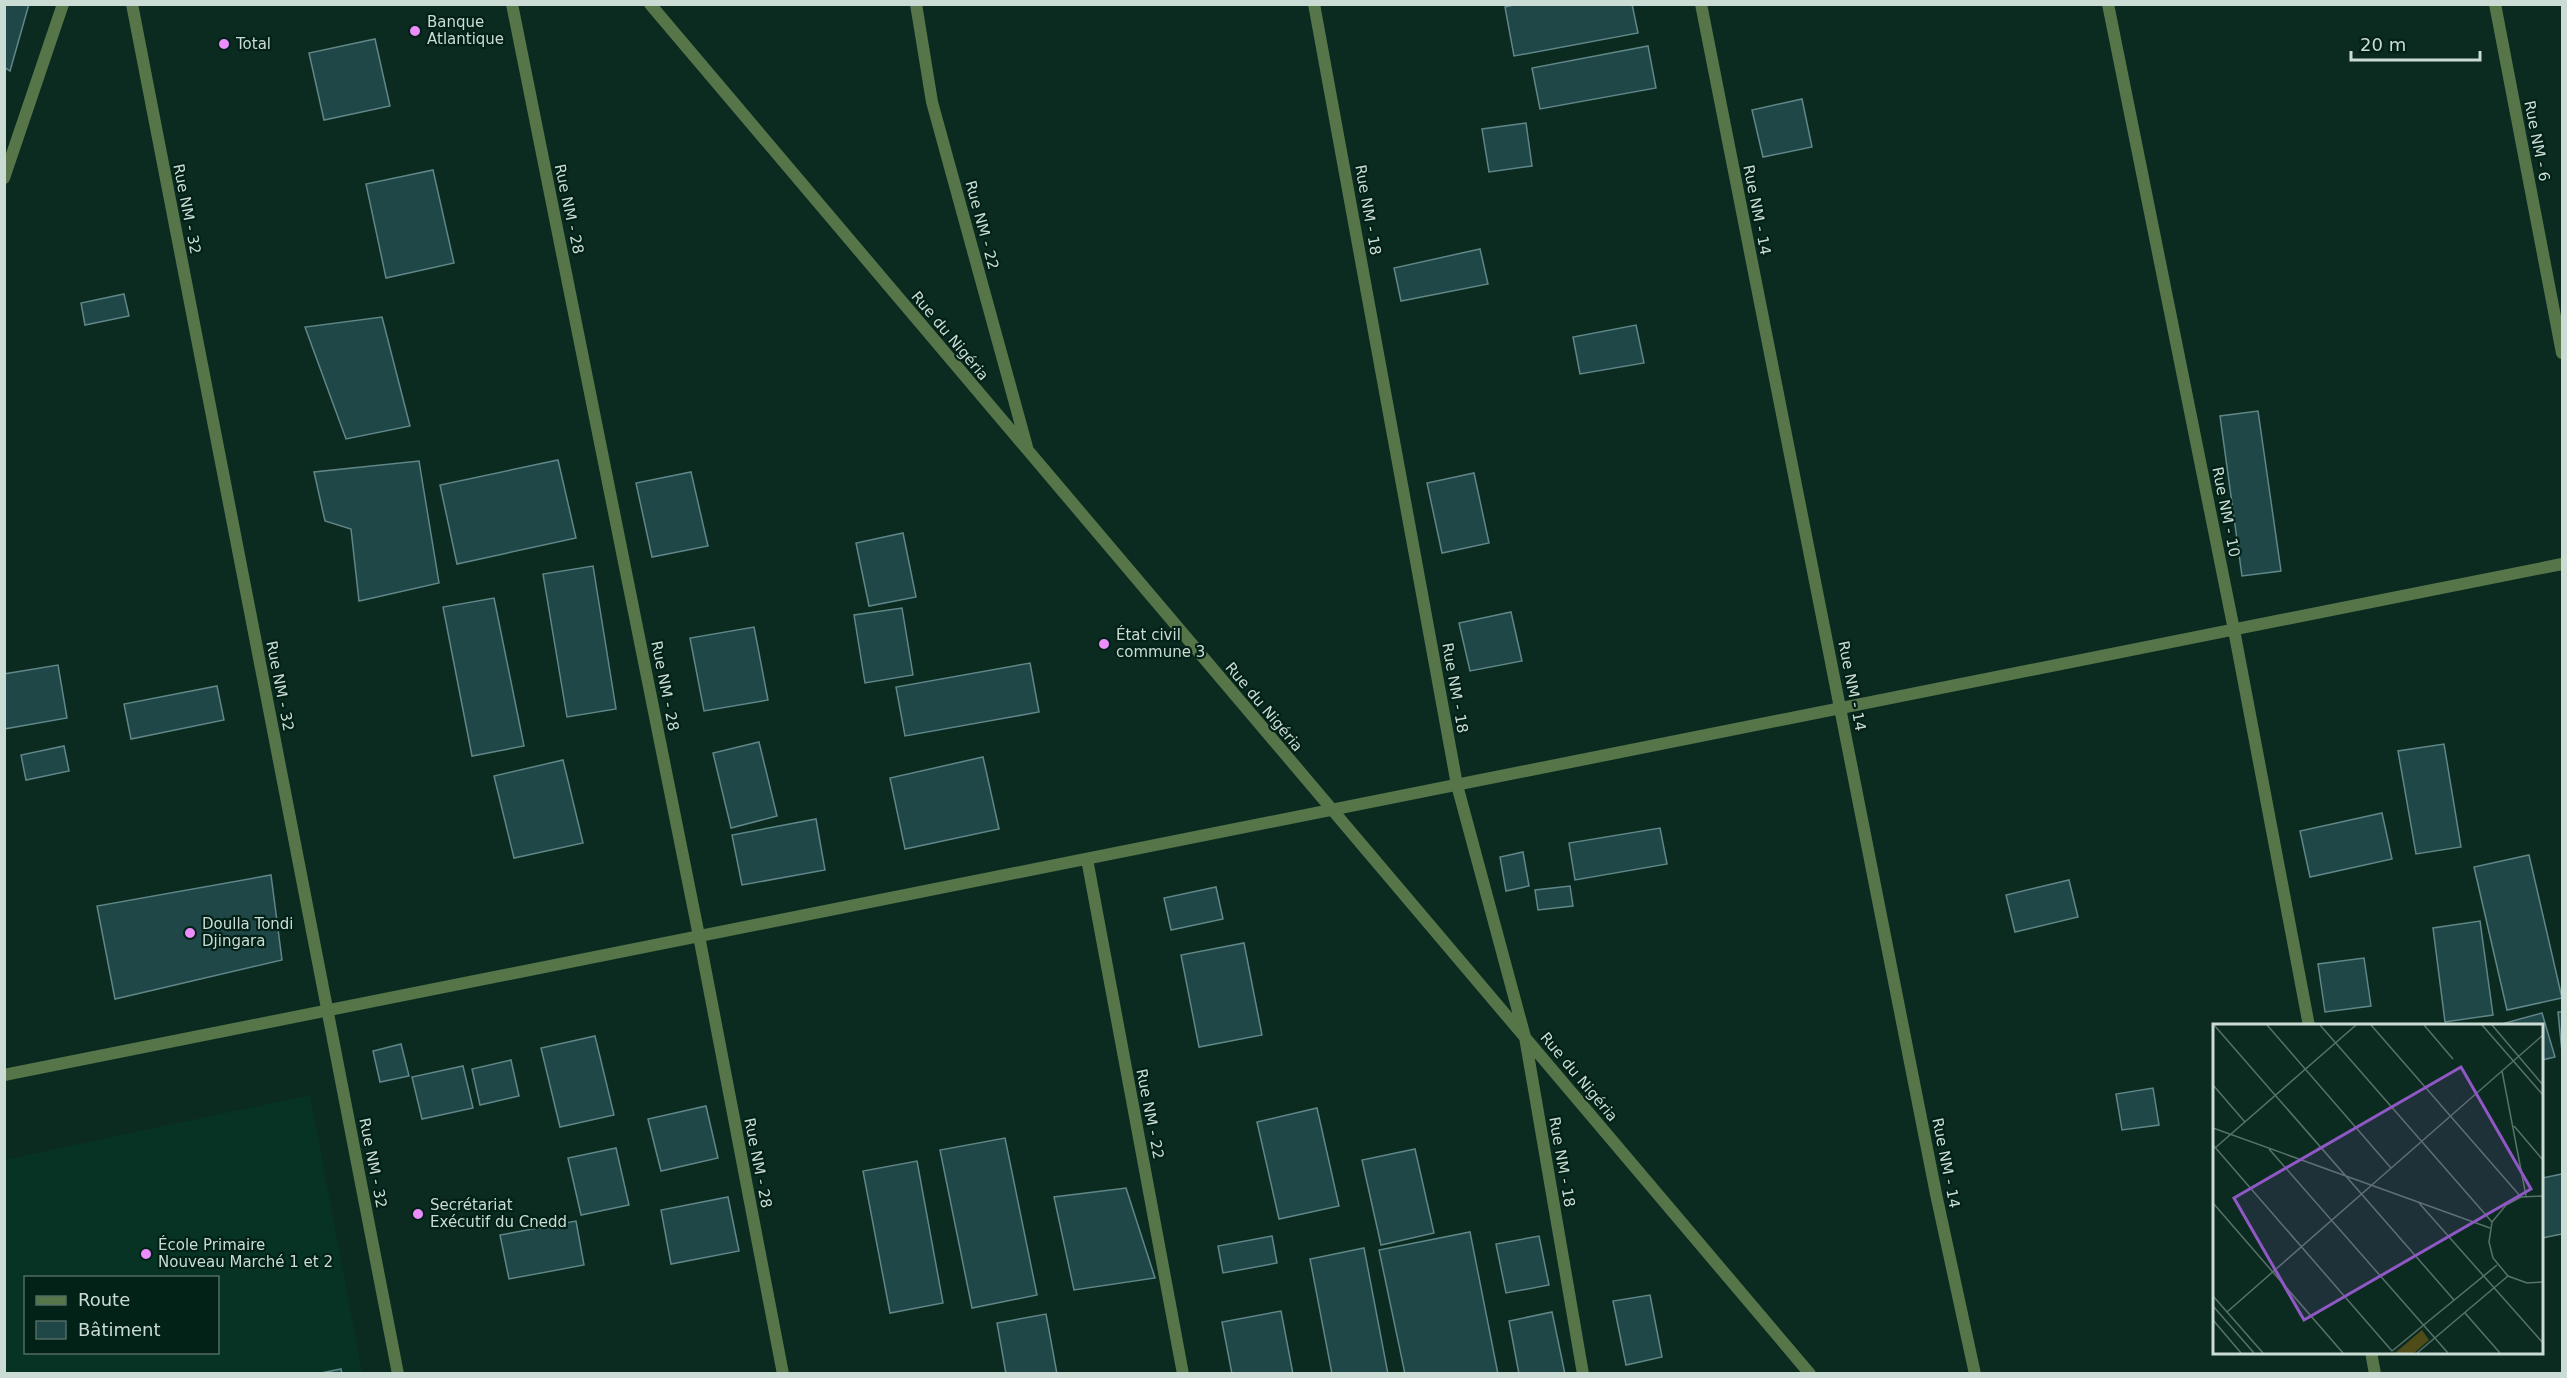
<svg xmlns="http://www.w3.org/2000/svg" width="2567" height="1378" font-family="'DejaVu Sans',sans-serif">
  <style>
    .built { fill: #073325; fill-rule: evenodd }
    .building { fill: #204748; stroke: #608687; stroke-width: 1.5 }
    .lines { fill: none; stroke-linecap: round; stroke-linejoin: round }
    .street { stroke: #56764a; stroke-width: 12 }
    .poi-dot { fill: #eb8dfb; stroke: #022117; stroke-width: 2 }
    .labels { text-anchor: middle; stroke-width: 4.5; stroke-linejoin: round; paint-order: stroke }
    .poi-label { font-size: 15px; fill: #cbdcd4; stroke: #022117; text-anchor: start }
    .street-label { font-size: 15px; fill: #cbdcd4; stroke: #022117 }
    .inset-road { fill: none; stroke: #587269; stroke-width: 1.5 }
    .view { fill: #8f58c4; fill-opacity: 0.15; stroke: #8f58c4; stroke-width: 3 }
    .inset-edge { fill: none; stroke: #cbdcd4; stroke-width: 3 }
  </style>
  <rect width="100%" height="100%" fill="#0b2b21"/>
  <path class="built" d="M310,1095L362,1373H5L4,1160ZM26,1278H218V1352H26Z"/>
  <path class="building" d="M4,4H29L10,71L4,67Z
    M1518,4H1632L1638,33L1514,56L1505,7Z
    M375,39L390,106L324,120L309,53Z
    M1648,46L1656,88L1540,109L1532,68Z
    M1802,99L1812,147L1763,157L1752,110Z
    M1526,123L1532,166L1489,172L1482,129Z
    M433,170L454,263L386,278L366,184Z
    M1480,249L1488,284L1401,301L1394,268Z
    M124,294L129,316L85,325L81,303Z
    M382,317L410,426L346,439L305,327Z
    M1636,325L1644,363L1580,374L1573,337Z
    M2258,411L2281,571L2242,576L2220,416Z
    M558,460L576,538L457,564L440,485Z
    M419,461L439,583L359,601L351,529L325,521L314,472Z
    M691,472L708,546L652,557L636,483Z
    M1474,473L1489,543L1442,553L1427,483Z
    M903,533L916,597L869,606L856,543Z
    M593,566L616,709L567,717L543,574Z
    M494,598L524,746L472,756L443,607Z
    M902,608L913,675L865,683L854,615Z
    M1511,612L1522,661L1470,671L1459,623Z
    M754,627L768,700L704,711L690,638Z
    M1030,663L1039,712L905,736L896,687Z
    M58,665L67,718L4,729V674Z
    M217,686L224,720L131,739L124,704Z
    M759,742L777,816L731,828L713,753Z
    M2444,744L2461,847L2416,854L2398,751Z
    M64,746L69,771L26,780L21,755Z
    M983,757L999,829L905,849L890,778Z
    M563,760L583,843L514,858L494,776Z
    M2382,813L2392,859L2310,877L2300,831Z
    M816,819L825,870L742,885L732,835Z
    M1660,828L1667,864L1575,880L1569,843Z
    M1523,852L1529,886L1506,891L1500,857Z
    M2529,855L2562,998L2507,1010L2474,867Z
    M271,875L282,960L115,999L97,906Z
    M2069,880L2078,917L2015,932L2006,895Z
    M1570,886L1573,906L1538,910L1535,890Z
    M1216,887L1223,919L1171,930L1164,898Z
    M2480,921L2493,1015L2445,1022L2433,928Z
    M1244,943L1262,1035L1199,1047L1181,955Z
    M2364,958L2371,1006L2325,1012L2318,964Z
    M2558,1012H2562V1052Z
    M2542,1013L2555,1057L2542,1060V1026L2498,1025Z
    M595,1036L614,1115L560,1127L541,1048Z
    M401,1044L409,1076L380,1082L373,1051Z
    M511,1060L519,1096L480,1105L472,1069Z
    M463,1066L473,1108L422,1119L412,1077Z
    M2153,1088L2159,1125L2122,1130L2116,1094Z
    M706,1106L718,1158L661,1171L648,1119Z
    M1317,1108L1339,1206L1279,1219L1257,1122Z
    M1005,1138L1037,1295L972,1308L940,1150Z
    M616,1148L629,1205L581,1215L568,1158Z
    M1415,1149L1434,1233L1381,1245L1362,1160Z
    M917,1161L943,1303L890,1313L863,1171Z
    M2562,1174V1234L2542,1238V1178Z
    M1126,1188L1155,1278L1074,1290L1054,1197Z
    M728,1197L739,1251L671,1264L661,1210Z
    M576,1221L584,1265L509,1279L500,1235Z
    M1470,1232L1498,1374H1405L1379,1250Z
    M1272,1236L1277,1263L1223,1273L1218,1246Z
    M1539,1236L1549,1285L1506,1293L1496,1244Z
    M1364,1248L1388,1374H1332L1310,1259Z
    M1650,1295L1662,1357L1626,1365L1613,1301Z
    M1281,1311L1293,1374H1232L1222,1322Z
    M1552,1312L1565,1374H1519L1509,1321Z
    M1046,1314L1057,1374H1006L997,1323Z
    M341,1369L342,1374H316Z"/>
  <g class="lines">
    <path class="street" d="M132,4L398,1374
      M512,4L699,936L783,1374
      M650,4L1810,1374
      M916,4L932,102L1027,447
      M1314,4L1457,785L1525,1037L1583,1374
      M1701,4L1936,1194L1975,1374
      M2108,4L2234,630L2309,1026
      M2495,4L2562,353
      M4,178L63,4
      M1087,859L1183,1374
      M4,1075L2562,564
      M2371,1352L2375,1374"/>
  </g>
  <g class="poi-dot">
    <circle cx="415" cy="31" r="6"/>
    <circle cx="224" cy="44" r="6"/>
    <circle cx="1104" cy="644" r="6"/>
    <circle cx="190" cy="933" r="6"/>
    <circle cx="418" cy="1214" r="6"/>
    <circle cx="146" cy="1254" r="6"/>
  </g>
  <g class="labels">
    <g class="poi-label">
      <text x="427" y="27">Banque<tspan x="427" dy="17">Atlantique</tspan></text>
      <text x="236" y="49">Total</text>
      <text x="1116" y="640">État civil<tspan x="1116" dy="17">commune 3</tspan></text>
      <text x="202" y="929">Doulla Tondi<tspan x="202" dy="17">Djingara</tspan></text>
      <text x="430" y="1210">Secrétariat<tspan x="430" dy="17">Exécutif du Cnedd</tspan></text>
      <text x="158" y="1250">École Primaire<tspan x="158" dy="17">Nouveau Marché 1 et 2</tspan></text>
    </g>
    <g class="street-label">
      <text transform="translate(2537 141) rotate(79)" y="5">Rue NM - 6</text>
      <text transform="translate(187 209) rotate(79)" y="5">Rue NM - 32</text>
      <text transform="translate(569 209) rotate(78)" y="5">Rue NM - 28</text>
      <text transform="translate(1368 210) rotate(80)" y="5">Rue NM - 18</text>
      <text transform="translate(1757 210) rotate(79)" y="5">Rue NM - 14</text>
      <text transform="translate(982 225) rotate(75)" y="5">Rue NM - 22</text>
      <text transform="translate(950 336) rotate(50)" y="5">Rue du Nigéria</text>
      <text transform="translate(2226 512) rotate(79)" y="5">Rue NM - 10</text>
      <text transform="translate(280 686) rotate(79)" y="5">Rue NM - 32</text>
      <text transform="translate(665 686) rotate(79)" y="5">Rue NM - 28</text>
      <text transform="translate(1852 686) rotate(79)" y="5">Rue NM - 14</text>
      <text transform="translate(1455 688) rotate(80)" y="5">Rue NM - 18</text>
      <text transform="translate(1264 707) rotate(50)" y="5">Rue du Nigéria</text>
      <text transform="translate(1579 1077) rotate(50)" y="5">Rue du Nigéria</text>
      <text transform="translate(1150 1114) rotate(79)" y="5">Rue NM - 22</text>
      <text transform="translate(1562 1162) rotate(80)" y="5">Rue NM - 18</text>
      <text transform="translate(373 1163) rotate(79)" y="5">Rue NM - 32</text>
      <text transform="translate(758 1163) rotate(79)" y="5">Rue NM - 28</text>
      <text transform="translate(1946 1163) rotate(79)" y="5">Rue NM - 14</text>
    </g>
  </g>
  <g transform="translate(2213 1024)">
    <rect width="330" height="330" fill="#0b2b21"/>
    <path d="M209,306L216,316L201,329H182Z" fill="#4f4c1a"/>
    <path class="inset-road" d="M1,1L241,276M54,1L178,144M107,1L279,198M158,1L308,173M211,1L240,35M269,1L330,71M279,1L330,61M289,47L313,172M0,61L32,98M301,102L330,136M0,104L277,204M0,121L179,327M2,124L143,1M56,125L235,329M330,172L308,173L293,181L279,198L276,218L280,234L295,252L314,259L330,258M0,179L130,329M206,179L330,319M0,272L50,329M0,282L41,329M14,288L330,11M252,289L287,329M0,296L28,329M179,327L284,241M204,329L295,252"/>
    <path class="view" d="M248,43L318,165L91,296L21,174Z"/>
    <rect width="330" height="330" class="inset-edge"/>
  </g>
  <rect width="2567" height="1378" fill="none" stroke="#cbdcd4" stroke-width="12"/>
  <rect x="24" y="1276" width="195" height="78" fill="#022117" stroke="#526c63" stroke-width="1.5"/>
  <rect x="36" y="1296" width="30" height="9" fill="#56764a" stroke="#526c63" stroke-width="1.5"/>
  <text x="78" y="1306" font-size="18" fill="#cbdcd4">Route</text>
  <rect x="36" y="1321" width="30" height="18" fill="#204748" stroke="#526c63" stroke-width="1.5"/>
  <text x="78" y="1336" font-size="18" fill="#cbdcd4">Bâtiment</text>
  <path d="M2351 51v9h129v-9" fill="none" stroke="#cbdcd4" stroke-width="3"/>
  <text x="2360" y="51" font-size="18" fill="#cbdcd4" stroke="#022117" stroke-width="4.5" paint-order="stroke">20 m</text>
</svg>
